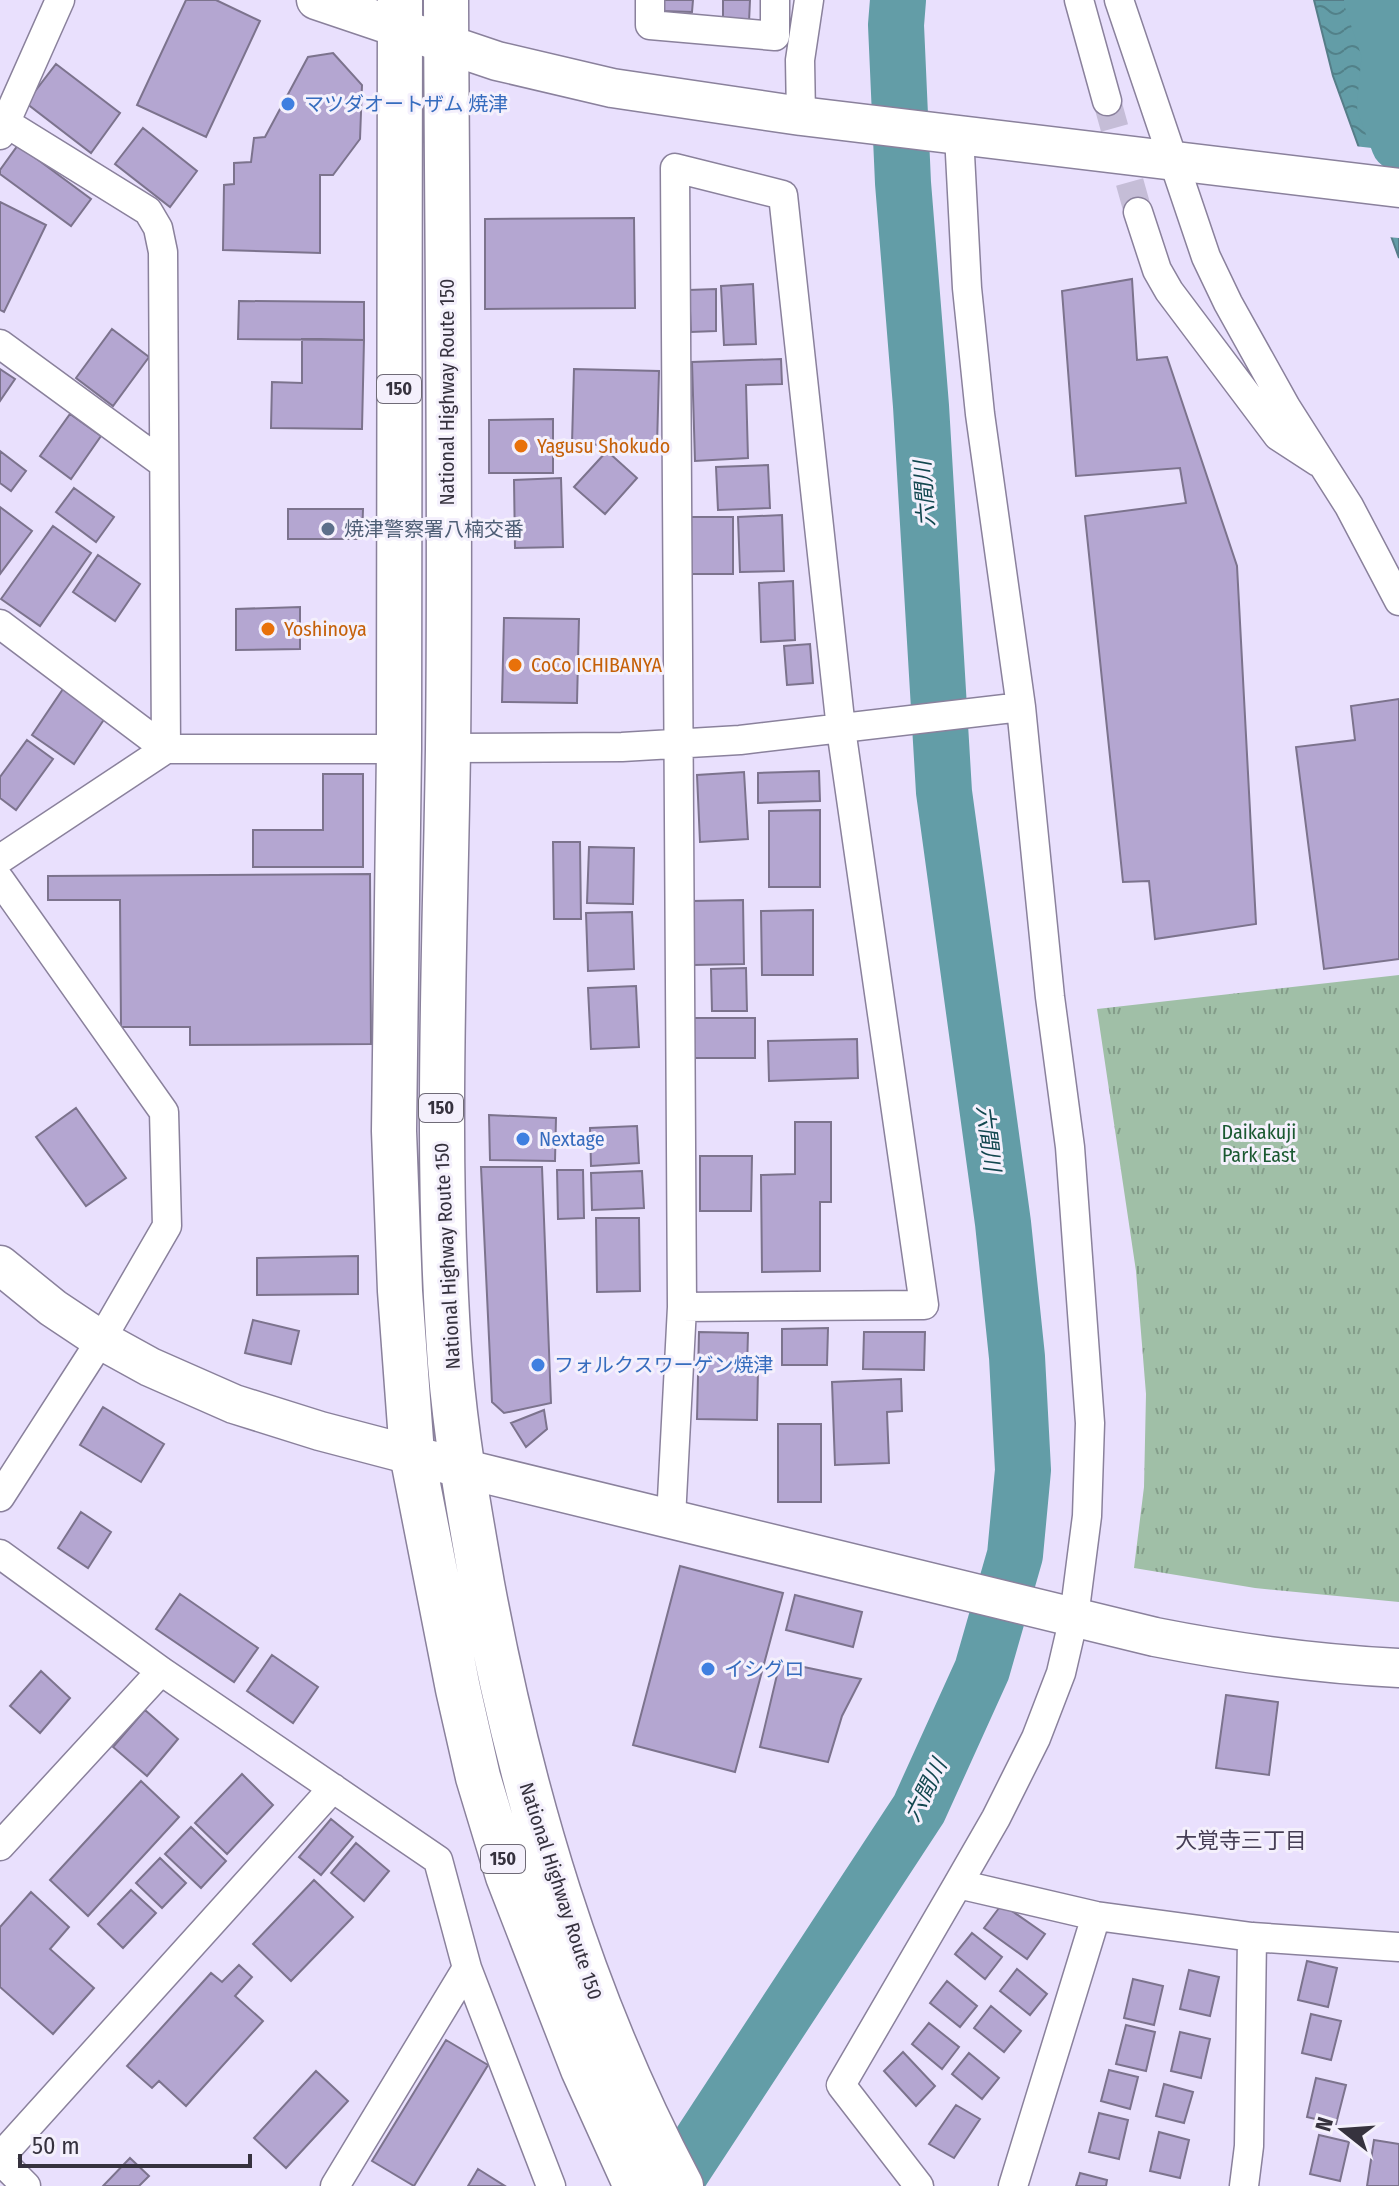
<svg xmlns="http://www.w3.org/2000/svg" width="1399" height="2186" font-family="'Fira Sans Condensed','Noto Sans JP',sans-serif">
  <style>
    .park { fill: url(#park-tufts) }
    .water { fill: url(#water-waves); stroke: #567d88; stroke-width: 2 }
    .pier { fill: #e9e0fd }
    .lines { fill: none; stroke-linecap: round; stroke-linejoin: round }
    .river { stroke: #639da7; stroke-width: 56 }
    .building { fill: #b4a6d1; stroke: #7c738d; stroke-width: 2 }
    .street-tunnel { stroke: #c5bdd7; stroke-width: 28; stroke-dasharray: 28 14; stroke-linecap: butt }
    .street-casing { stroke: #8a819c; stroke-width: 31 }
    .secondary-casing { stroke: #8a819c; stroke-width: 41 }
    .highway-casing { stroke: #8a819c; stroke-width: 47 }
    .street { stroke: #fff; stroke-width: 28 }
    .secondary { stroke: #fff; stroke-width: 38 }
    .highway { stroke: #fff; stroke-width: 44 }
    .shop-dot { fill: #3f7fe0; stroke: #f4f0fc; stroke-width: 3 }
    .food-dot { fill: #e8710a; stroke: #f4f0fc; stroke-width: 3 }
    .service-dot { fill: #5c6f8a; stroke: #f4f0fc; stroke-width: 3 }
    .labels { text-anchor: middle; stroke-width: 6; stroke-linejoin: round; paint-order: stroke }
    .shield { fill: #f4f0fc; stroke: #6f6b77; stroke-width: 2 }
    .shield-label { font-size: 18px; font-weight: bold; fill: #36323e }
    .shop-label { font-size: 20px; fill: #366cbe; stroke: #f4f0fc; text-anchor: start }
    .street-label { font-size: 20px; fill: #36323e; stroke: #f4f0fc }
    .food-label { font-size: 20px; fill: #c56008; stroke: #f4f0fc; text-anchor: start }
    .service-label { font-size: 20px; fill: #4e5e75; stroke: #f4f0fc; text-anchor: start }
    .park-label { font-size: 20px; fill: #1a5931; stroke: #f4f0fc }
    .water-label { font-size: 22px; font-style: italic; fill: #12474f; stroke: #f4f0fc }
    .neighbourhood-label { font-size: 22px; fill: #463e56; stroke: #f4f0fc }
  </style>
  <defs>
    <pattern id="park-tufts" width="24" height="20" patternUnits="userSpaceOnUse" patternTransform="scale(2)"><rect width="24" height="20" fill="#a0bfa7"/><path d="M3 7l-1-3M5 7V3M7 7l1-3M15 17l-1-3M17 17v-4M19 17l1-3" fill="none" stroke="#839c89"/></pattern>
    <pattern id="water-waves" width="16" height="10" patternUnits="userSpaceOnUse" patternTransform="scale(2)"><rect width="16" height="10" fill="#639da7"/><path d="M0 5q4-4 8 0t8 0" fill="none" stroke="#528189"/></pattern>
  </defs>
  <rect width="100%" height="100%" fill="#e9e0fd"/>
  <path class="park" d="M1399,975V1602L1255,1588L1134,1568L1144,1487L1146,1394L1136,1271L1097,1009Z"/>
  <path class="water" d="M1314,0H1371L1387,88L1399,106V258L1333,76Z"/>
  <path class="pier" d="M1354,146L1399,151V238L1387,237Z"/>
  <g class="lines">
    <path class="river" d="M1372,0L1390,53L1385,105L1399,143
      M672,2186L919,1809L982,1670L1015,1555L1023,1470L1017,1357L1003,1223L944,792L921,406L903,183L896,25L898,0"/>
  </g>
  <path class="building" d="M186,0H216L260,21L206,137L137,105Z
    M660,0H693L692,12L660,11Z
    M723,0H750L749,22H723Z
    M333,53L362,85L360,139L333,175H320V253L223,250L224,185L234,184V163L251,162L254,138L265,137L308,57Z
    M56,64L120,113L91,153L26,103Z
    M143,128L197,171L170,207L115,164Z
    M18,145L91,199L71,226L0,174V170Z
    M0,202L46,225L4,312L0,310Z
    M634,218L635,308L485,309V219Z
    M1132,279L1137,360L1167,357L1237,566L1256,924L1155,939L1149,881L1123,882L1085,516L1186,503L1180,468L1076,476L1062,291Z
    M753,284L756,344L724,345L721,286Z
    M716,289V331L691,332L689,290Z
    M239,301L364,302V340L238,339Z
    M112,329L149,357L113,406L76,378Z
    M302,339L364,340L362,429L271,428L272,382L302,383Z
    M781,359L782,384L746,385L748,458L695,461L692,362Z
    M0,369L15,379L0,401Z
    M574,369L659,371L657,446L572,444Z
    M70,414L101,436L71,479L40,456Z
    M553,419V473H489V420Z
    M0,451L26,471L11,491L0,483Z
    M607,451L637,478L605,514L574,487Z
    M768,465L770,508L718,510L716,467Z
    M561,478L563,547L515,548L514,480Z
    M74,488L114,517L96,542L56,512Z
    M0,507L32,531L0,574Z
    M288,509H363L362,539H288Z
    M782,515L784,571L740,572L738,517Z
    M691,517H733V574H691Z
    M53,526L91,553L40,626L1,599Z
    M98,555L140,584L115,621L73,592Z
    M793,581L795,640L761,642L759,583Z
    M300,607V649L236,650V609Z
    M504,618L579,619L577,703L502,702Z
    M810,644L813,683L787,685L784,646Z
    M63,689L105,718L74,764L32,735Z
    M1399,699V959L1324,969L1296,747L1355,740L1351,706Z
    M27,740L53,759L16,810L0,798V777Z
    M819,771L820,801L758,803V773Z
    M744,772L748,839L700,842L697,775Z
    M323,774H363V867H253V830H323Z
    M820,810V887H769V811Z
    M553,842H580L581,919H554Z
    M589,847L634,848L633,904L587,903Z
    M370,874L371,1044L190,1045V1027H121L120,900H48V876Z
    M743,900L744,964L693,965L692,901Z
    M813,910V975H762L761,911Z
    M632,912L634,969L588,971L586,913Z
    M746,968L747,1011H712L711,969Z
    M636,986L639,1047L591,1049L588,988Z
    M693,1018H755V1058H693Z
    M857,1039L858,1078L769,1081L768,1041Z
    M76,1108L126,1178L86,1206L36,1137Z
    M489,1115L556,1118L555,1161L490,1160Z
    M795,1122H831V1202H820V1271L762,1272L761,1175L795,1174Z
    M637,1126L639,1163L591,1166L590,1128Z
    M700,1156H752L751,1211H700Z
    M481,1167H542L551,1403L504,1413L492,1402Z
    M557,1170H583L584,1218L558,1219Z
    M642,1171L644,1208L592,1210L591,1173Z
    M596,1218H639L640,1291L597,1292Z
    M358,1256V1294L257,1295V1258Z
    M253,1320L299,1331L291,1364L245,1353Z
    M828,1328L827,1365H782V1329Z
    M699,1332L748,1333L747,1369H758L757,1420L697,1419Z
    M864,1332H925L924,1370L863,1369Z
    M901,1379L902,1411L887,1412L889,1463L835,1465L832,1382Z
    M103,1407L164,1444L141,1482L80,1445Z
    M544,1410L547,1429L526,1447L511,1423Z
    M778,1424H821V1502H778Z
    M81,1512L111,1532L88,1568L58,1548Z
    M680,1566L783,1593L735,1772L633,1745Z
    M180,1594L258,1648L234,1682L156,1629Z
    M795,1595L862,1612L853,1647L786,1630Z
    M272,1655L318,1687L293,1723L247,1691Z
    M780,1662L861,1679L842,1716L828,1762L760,1747Z
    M41,1671L70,1698L40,1733L10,1706Z
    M1226,1695L1278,1702L1269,1775L1216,1768Z
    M145,1710L178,1739L147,1776L113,1747Z
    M242,1774L273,1805L227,1854L195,1823Z
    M141,1781L179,1817L88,1916L50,1880Z
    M331,1819L353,1837L321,1875L299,1857Z
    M191,1827L226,1861L201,1888L165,1854Z
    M356,1843L389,1871L364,1901L331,1873Z
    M160,1858L186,1883L162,1908L136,1883Z
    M314,1880L353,1917L291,1981L253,1944Z
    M131,1890L156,1913L123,1948L98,1924Z
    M31,1892L69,1927L50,1949L94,1988L53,2034L0,1987V1927Z
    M1002,1904L1045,1934L1027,1959L984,1928Z
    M972,1933L1002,1957L985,1979L955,1954Z
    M1307,1961L1337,1968L1328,2007L1298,2000Z
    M239,1965L252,1977L235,1996L263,2021L186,2106L159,2081L152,2088L127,2066L211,1973L222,1982Z
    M1017,1969L1047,1994L1030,2015L1000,1991Z
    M1189,1970L1219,1977L1210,2016L1180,2009Z
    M1133,1979L1163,1986L1154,2025L1124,2018Z
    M947,1981L977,2006L960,2027L930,2003Z
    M991,2006L1021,2031L1004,2052L974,2028Z
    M1311,2014L1341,2021L1331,2060L1302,2053Z
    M929,2023L959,2047L942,2069L912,2044Z
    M1126,2025L1155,2032L1146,2071L1116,2064Z
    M1180,2032L1210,2039L1201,2078L1171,2071Z
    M446,2040L488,2065L414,2186L372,2161Z
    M903,2052L935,2086L916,2106L884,2071Z
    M969,2053L999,2078L982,2099L952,2074Z
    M1109,2070L1138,2077L1130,2109L1101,2101Z
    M316,2071L348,2101L286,2168L254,2138Z
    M1316,2078L1346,2085L1336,2124L1307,2117Z
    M1164,2084L1193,2092L1184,2123L1156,2116Z
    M956,2105L980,2119L954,2158L929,2144Z
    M1099,2113L1128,2120L1119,2159L1089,2152Z
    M1159,2132L1189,2140L1180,2178L1150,2171Z
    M1319,2135L1349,2142L1340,2181L1310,2174Z
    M1374,2140L1399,2144V2186H1367Z
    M130,2158L149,2176L139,2186H103Z
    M478,2169L505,2186H468Z
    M1080,2173L1107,2180L1106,2186H1076Z"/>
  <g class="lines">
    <path class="street-tunnel" d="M1107,101L1138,212"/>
    <defs>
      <path id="street" d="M650,0V25L775,36V0
        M1079,0L1107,101
        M1119,0L1206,257L1228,303L1286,407L1349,506L1399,601
        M801,116L800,60L809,0
        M6,123L148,211L158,228L163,252L166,749
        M0,135L60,0
        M1138,212L1157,270L1169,291L1278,436L1318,462
        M0,344L164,464
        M0,624L166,749
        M448,748L622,747L740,740L1021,707
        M0,859L166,749H399
        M0,880L164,1112L167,1226L101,1340L0,1497
        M671,1518L682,1307L675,168L783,195L841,729L924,1305L682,1307
        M0,1554L161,1671L438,1860L467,1968L551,2186
        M0,1846L161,1671
        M958,1884L996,1818L1036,1738L1061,1673L1074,1617L1087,1516L1090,1423L1070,1147L1050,997L1021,707L980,414L967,288L959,135
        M0,2157L333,1788
        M0,2160L26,2186
        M335,2186L467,1968
        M919,2186L841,2085L958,1884L1096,1916L1252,1937L1399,1947
        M1013,2186L1096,1916
        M1244,2186L1249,2146L1252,1937"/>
      <path id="secondary" d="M316,0L497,61L612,88L801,116L1399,188
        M0,1265L53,1308L101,1340L150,1367L234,1404L320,1431L461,1468L1155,1637C1236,1653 1317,1664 1399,1668"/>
      <path id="highway" d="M400,0L399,749L394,1131L400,1291L412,1454L458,1689L478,1777L508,1876L583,2069L636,2186
        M446,0C447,249 451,499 448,749C445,954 435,1158 450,1363C456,1438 469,1510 482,1584C521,1793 581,1998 681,2186"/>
    </defs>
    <use href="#street" class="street-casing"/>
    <use href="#secondary" class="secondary-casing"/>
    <use href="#highway" class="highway-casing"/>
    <use href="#street" class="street"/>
    <use href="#secondary" class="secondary"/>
    <use href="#highway" class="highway"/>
  </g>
  <g class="shop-dot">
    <circle cx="288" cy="104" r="8"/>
    <circle cx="523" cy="1139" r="8"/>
    <circle cx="538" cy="1365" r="8"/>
    <circle cx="708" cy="1669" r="8"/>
  </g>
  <g class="food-dot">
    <circle cx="521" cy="446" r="8"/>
    <circle cx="268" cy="629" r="8"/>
    <circle cx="515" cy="665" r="8"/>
  </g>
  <circle class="service-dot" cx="328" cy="529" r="8"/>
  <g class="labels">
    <g class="shield">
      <rect x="377" y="375" width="44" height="28" rx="6"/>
      <rect x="419" y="1094" width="44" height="28" rx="6"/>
      <rect x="481" y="1845" width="44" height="28" rx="6"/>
    </g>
    <g class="shield-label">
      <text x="399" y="395">150</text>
      <text x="441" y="1114">150</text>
      <text x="503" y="1865">150</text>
    </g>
    <g class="shop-label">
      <text x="304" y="111">マツダオートザム 焼津</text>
      <text x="539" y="1146">Nextage</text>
      <text x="554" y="1372">フォルクスワーゲン焼津</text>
      <text x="724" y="1676">イシグロ</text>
    </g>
    <g class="street-label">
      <text transform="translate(447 392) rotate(-90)" y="7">National Highway Route 150</text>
      <text transform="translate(447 1256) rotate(-93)" y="7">National Highway Route 150</text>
      <text transform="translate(561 1891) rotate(72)" y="7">National Highway Route 150</text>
    </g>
    <g class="food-label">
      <text x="537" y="453">Yagusu Shokudo</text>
      <text x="284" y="636">Yoshinoya</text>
      <text x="531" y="672">CoCo ICHIBANYA</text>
    </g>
    <g class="service-label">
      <text x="344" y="536">焼津警察署八楠交番</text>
    </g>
    <g class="park-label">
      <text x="1259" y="1139">Daikakuji<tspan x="1259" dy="23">Park East</tspan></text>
    </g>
    <g class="water-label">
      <text transform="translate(924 494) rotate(-94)" y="8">六間川</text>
      <text transform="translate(989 1138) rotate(83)" y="8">六間川</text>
      <text transform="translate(925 1790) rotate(-63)" y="8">六間川</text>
    </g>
    <g class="neighbourhood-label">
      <text x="1241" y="1848">大覚寺三丁目</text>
    </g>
  </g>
  <g transform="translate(1343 2130) rotate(287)" stroke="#f4f0fc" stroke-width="6" paint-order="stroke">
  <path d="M0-6L14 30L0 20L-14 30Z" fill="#36323e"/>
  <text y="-12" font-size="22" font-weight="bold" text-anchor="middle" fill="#36323e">N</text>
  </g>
  <path d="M20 2154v12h230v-12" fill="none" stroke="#36323e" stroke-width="4"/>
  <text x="32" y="2154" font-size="24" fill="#36323e" stroke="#f4f0fc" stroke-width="6" paint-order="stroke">50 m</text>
</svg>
